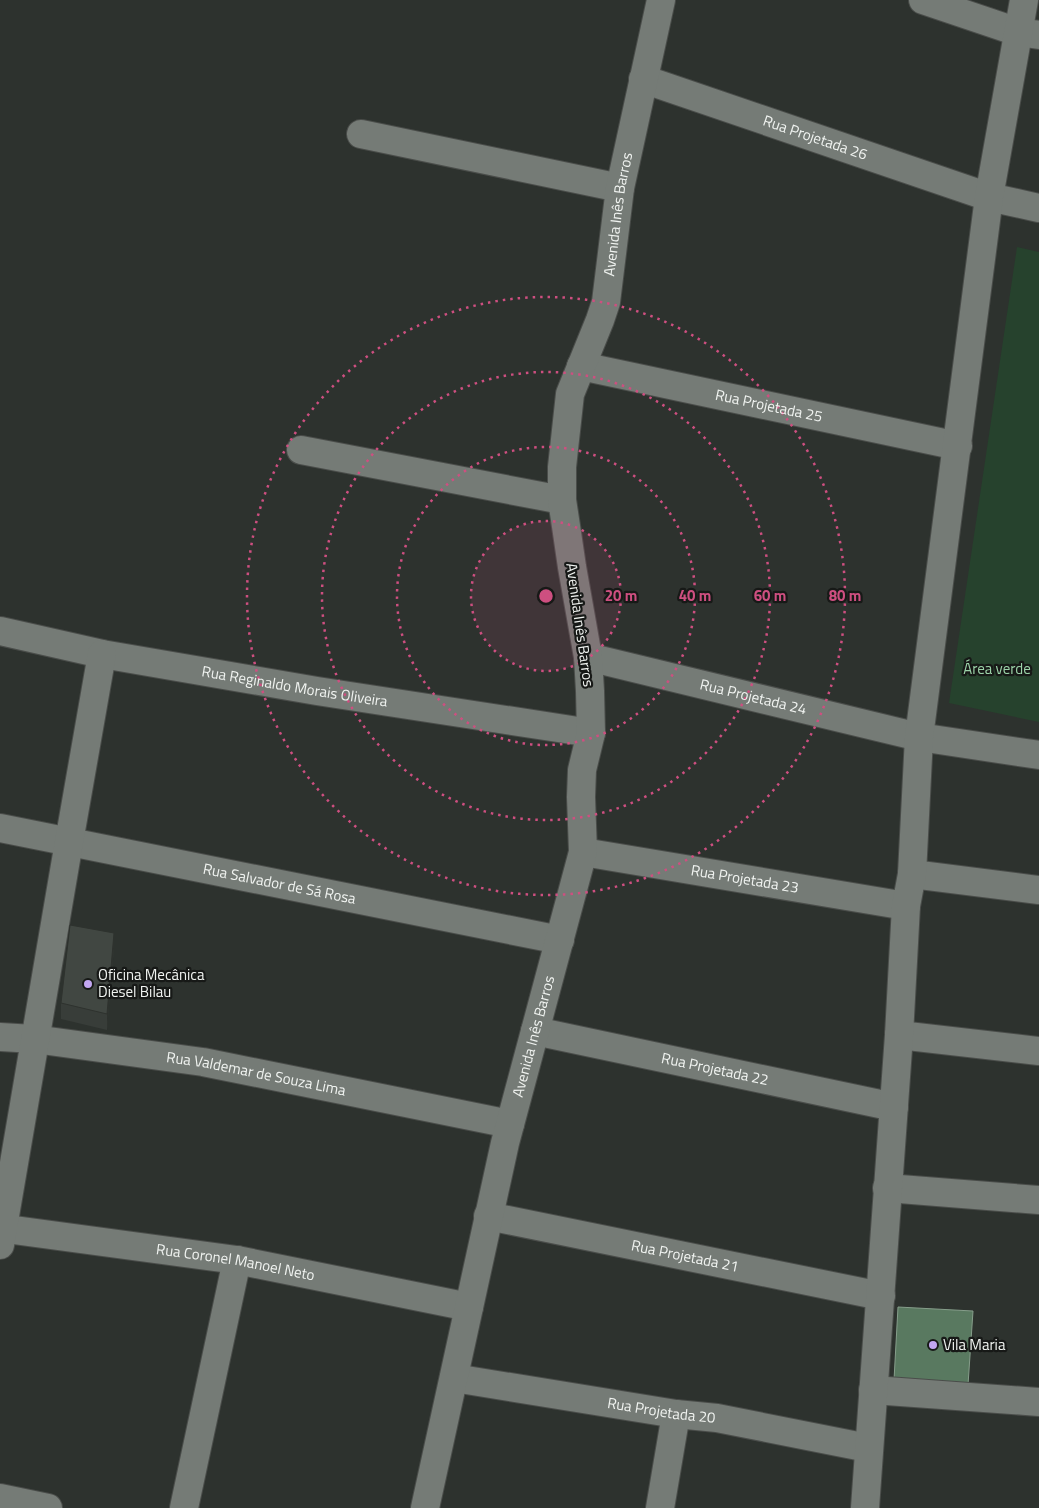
<svg xmlns="http://www.w3.org/2000/svg" width="1039" height="1508" font-family="'Titillium Web',sans-serif">
  <style>
    .green { fill: #26422d }
    .water { fill: #597960; stroke: #869e8b }
    .lines { fill: none; stroke-linecap: round; stroke-linejoin: round }
    .minor-casing { stroke: #4a4d4a; stroke-width: 30 }
    .minor { stroke: #757b76; stroke-width: 28 }
    .wall { fill: #383d39 }
    .shaded-wall { fill: #2e322e }
    .building { fill: #414742; stroke: #2e322e }
    .ring { fill: none; stroke: #ce4f80; stroke-width: 2.5; stroke-dasharray: 2.5 5 }
    .poi-dot { fill: #c3a7f2; stroke: #171917; stroke-width: 2 }
    .labels { text-anchor: middle; stroke-width: 4.5; stroke-linejoin: round; paint-order: stroke }
    .street-label { font-size: 15px; fill: #f0f3f0; stroke: #171917 }
    .park-label { font-size: 15px; fill: #9cd3a9; stroke: #171917 }
    .poi-label { font-size: 15px; fill: #f0f3f0; stroke: #171917; text-anchor: start }
    .centre { fill: #ce4f80; stroke: #171917; stroke-width: 2.5 }
    .ring-label { font-size: 15px; text-anchor: middle; font-weight: bold; fill: #ce4f80; stroke: #171917; stroke-width: 4.5; stroke-linejoin: round; paint-order: stroke }
  </style>
  <rect width="100%" height="100%" fill="#2d322e"/>
  <path class="green" d="M1017,247L1039,252V722L949,703Z"/>
  <path class="water" d="M898,1307L973,1311L968,1385L894,1380Z"/>
  <g class="lines">
    <defs>
      <g id="minor">
        <path d="M923,0L1018,32L1039,35"/>
        <path id="s1" d="M643,79L989,197L1039,208"/>
        <path d="M361,134L620,188"/>
        <path id="s2" d="M581,366L958,446"/>
        <path d="M301,450L562,500"/>
        <path id="s3" d="M0,631L102,654L317,691L591,733"/>
        <path id="s4" d="M588,657L919,737L1039,755"/>
        <path id="s5" d="M0,828L560,940"/>
        <path id="s6" d="M583,852L906,906"/>
        <path d="M912,874L1039,890"/>
        <path id="s7" d="M535,1031L894,1107"/>
        <path d="M899,1035L1039,1051"/>
        <path id="s8" d="M0,1037L34,1039L203,1062L510,1124"/>
        <path d="M887,1188L1039,1200"/>
        <path id="s9" d="M488,1216L881,1296"/>
        <path id="s10" d="M0,1228L237,1260L469,1307"/>
        <path d="M0,1245L69,842L102,654"/>
        <path id="s11" d="M454,1378L676,1414L717,1418L868,1448"/>
        <path d="M873,1390L1039,1402"/>
        <path d="M0,1498L48,1508"/>
        <path d="M184,1508L237,1260"/>
        <path id="s12" d="M425,1508L505,1143L583,852L581,797L582,770L591,733L590,691L588,657L572,567L566,526L562,500V467L570,394L600,320L606,302L620,188L661,0"/>
        <path d="M660,1508L676,1414"/>
        <path d="M865,1508L899,1035L906,906L912,874L919,737L989,197L1024,0"/>
      </g>
    </defs>
    <use href="#minor" class="minor-casing"/>
    <use href="#minor" class="minor"/>
  </g>
  <path class="wall" d="M114,948L107,1030L61,1019V1003Z"/>
  <path class="shaded-wall" d="M114,933V948L107,1030V1014Z"/>
  <path class="building" d="M70,925L114,933L107,1014L61,1003Z"/>
  <circle cx="546" cy="596" r="75" fill="#ce4f80" fill-opacity=".12"/>
  <g class="ring">
    <circle cx="546" cy="596" r="75"/>
    <circle cx="546" cy="596" r="149"/>
    <circle cx="546" cy="596" r="224"/>
    <circle cx="546" cy="596" r="299"/>
  </g>
  <g class="poi-dot">
    <circle cx="88" cy="984" r="5"/>
    <circle cx="933" cy="1345" r="5"/>
  </g>
  <g class="labels">
    <g class="street-label">
      <text dy="5" stroke="none"><textPath href="#s1" startOffset="182">Rua Projetada 26</textPath></text>
      <text dy="5" stroke="none"><textPath href="#s12" startOffset="1324">Avenida Inês Barros</textPath></text>
      <text dy="5" stroke="none"><textPath href="#s2" startOffset="192">Rua Projetada 25</textPath></text>
      <text transform="translate(580 625) rotate(82)" y="5">Avenida Inês Barros</text>
      <text dy="5" stroke="none"><textPath href="#s3" startOffset="300">Rua Reginaldo Morais Oliveira</textPath></text>
      <text dy="5" stroke="none"><textPath href="#s4" startOffset="170">Rua Projetada 24</textPath></text>
      <text dy="5" stroke="none"><textPath href="#s6" startOffset="164">Rua Projetada 23</textPath></text>
      <text dy="5" stroke="none"><textPath href="#s5" startOffset="285">Rua Salvador de Sá Rosa</textPath></text>
      <text dy="5" stroke="none"><textPath href="#s12" startOffset="484">Avenida Inês Barros</textPath></text>
      <text dy="5" stroke="none"><textPath href="#s7" startOffset="184">Rua Projetada 22</textPath></text>
      <text dy="5" stroke="none"><textPath href="#s8" startOffset="259">Rua Valdemar de Souza Lima</textPath></text>
      <text dy="5" stroke="none"><textPath href="#s9" startOffset="201">Rua Projetada 21</textPath></text>
      <text dy="5" stroke="none"><textPath href="#s10" startOffset="238">Rua Coronel Manoel Neto</textPath></text>
      <text dy="5" stroke="none"><textPath href="#s11" startOffset="210">Rua Projetada 20</textPath></text>
    </g>
    <g class="park-label">
      <text x="997" y="674">Área verde</text>
    </g>
    <g class="poi-label">
      <text x="98" y="980">Oficina Mecânica<tspan x="98" dy="17">Diesel Bilau</tspan></text>
      <text x="943" y="1350">Vila Maria</text>
    </g>
  </g>
  <circle cx="546" cy="596" r="8" class="centre"/>
  <g class="ring-label">
    <text x="621" y="601">20 m</text>
    <text x="695" y="601">40 m</text>
    <text x="770" y="601">60 m</text>
    <text x="845" y="601">80 m</text>
  </g>
</svg>
